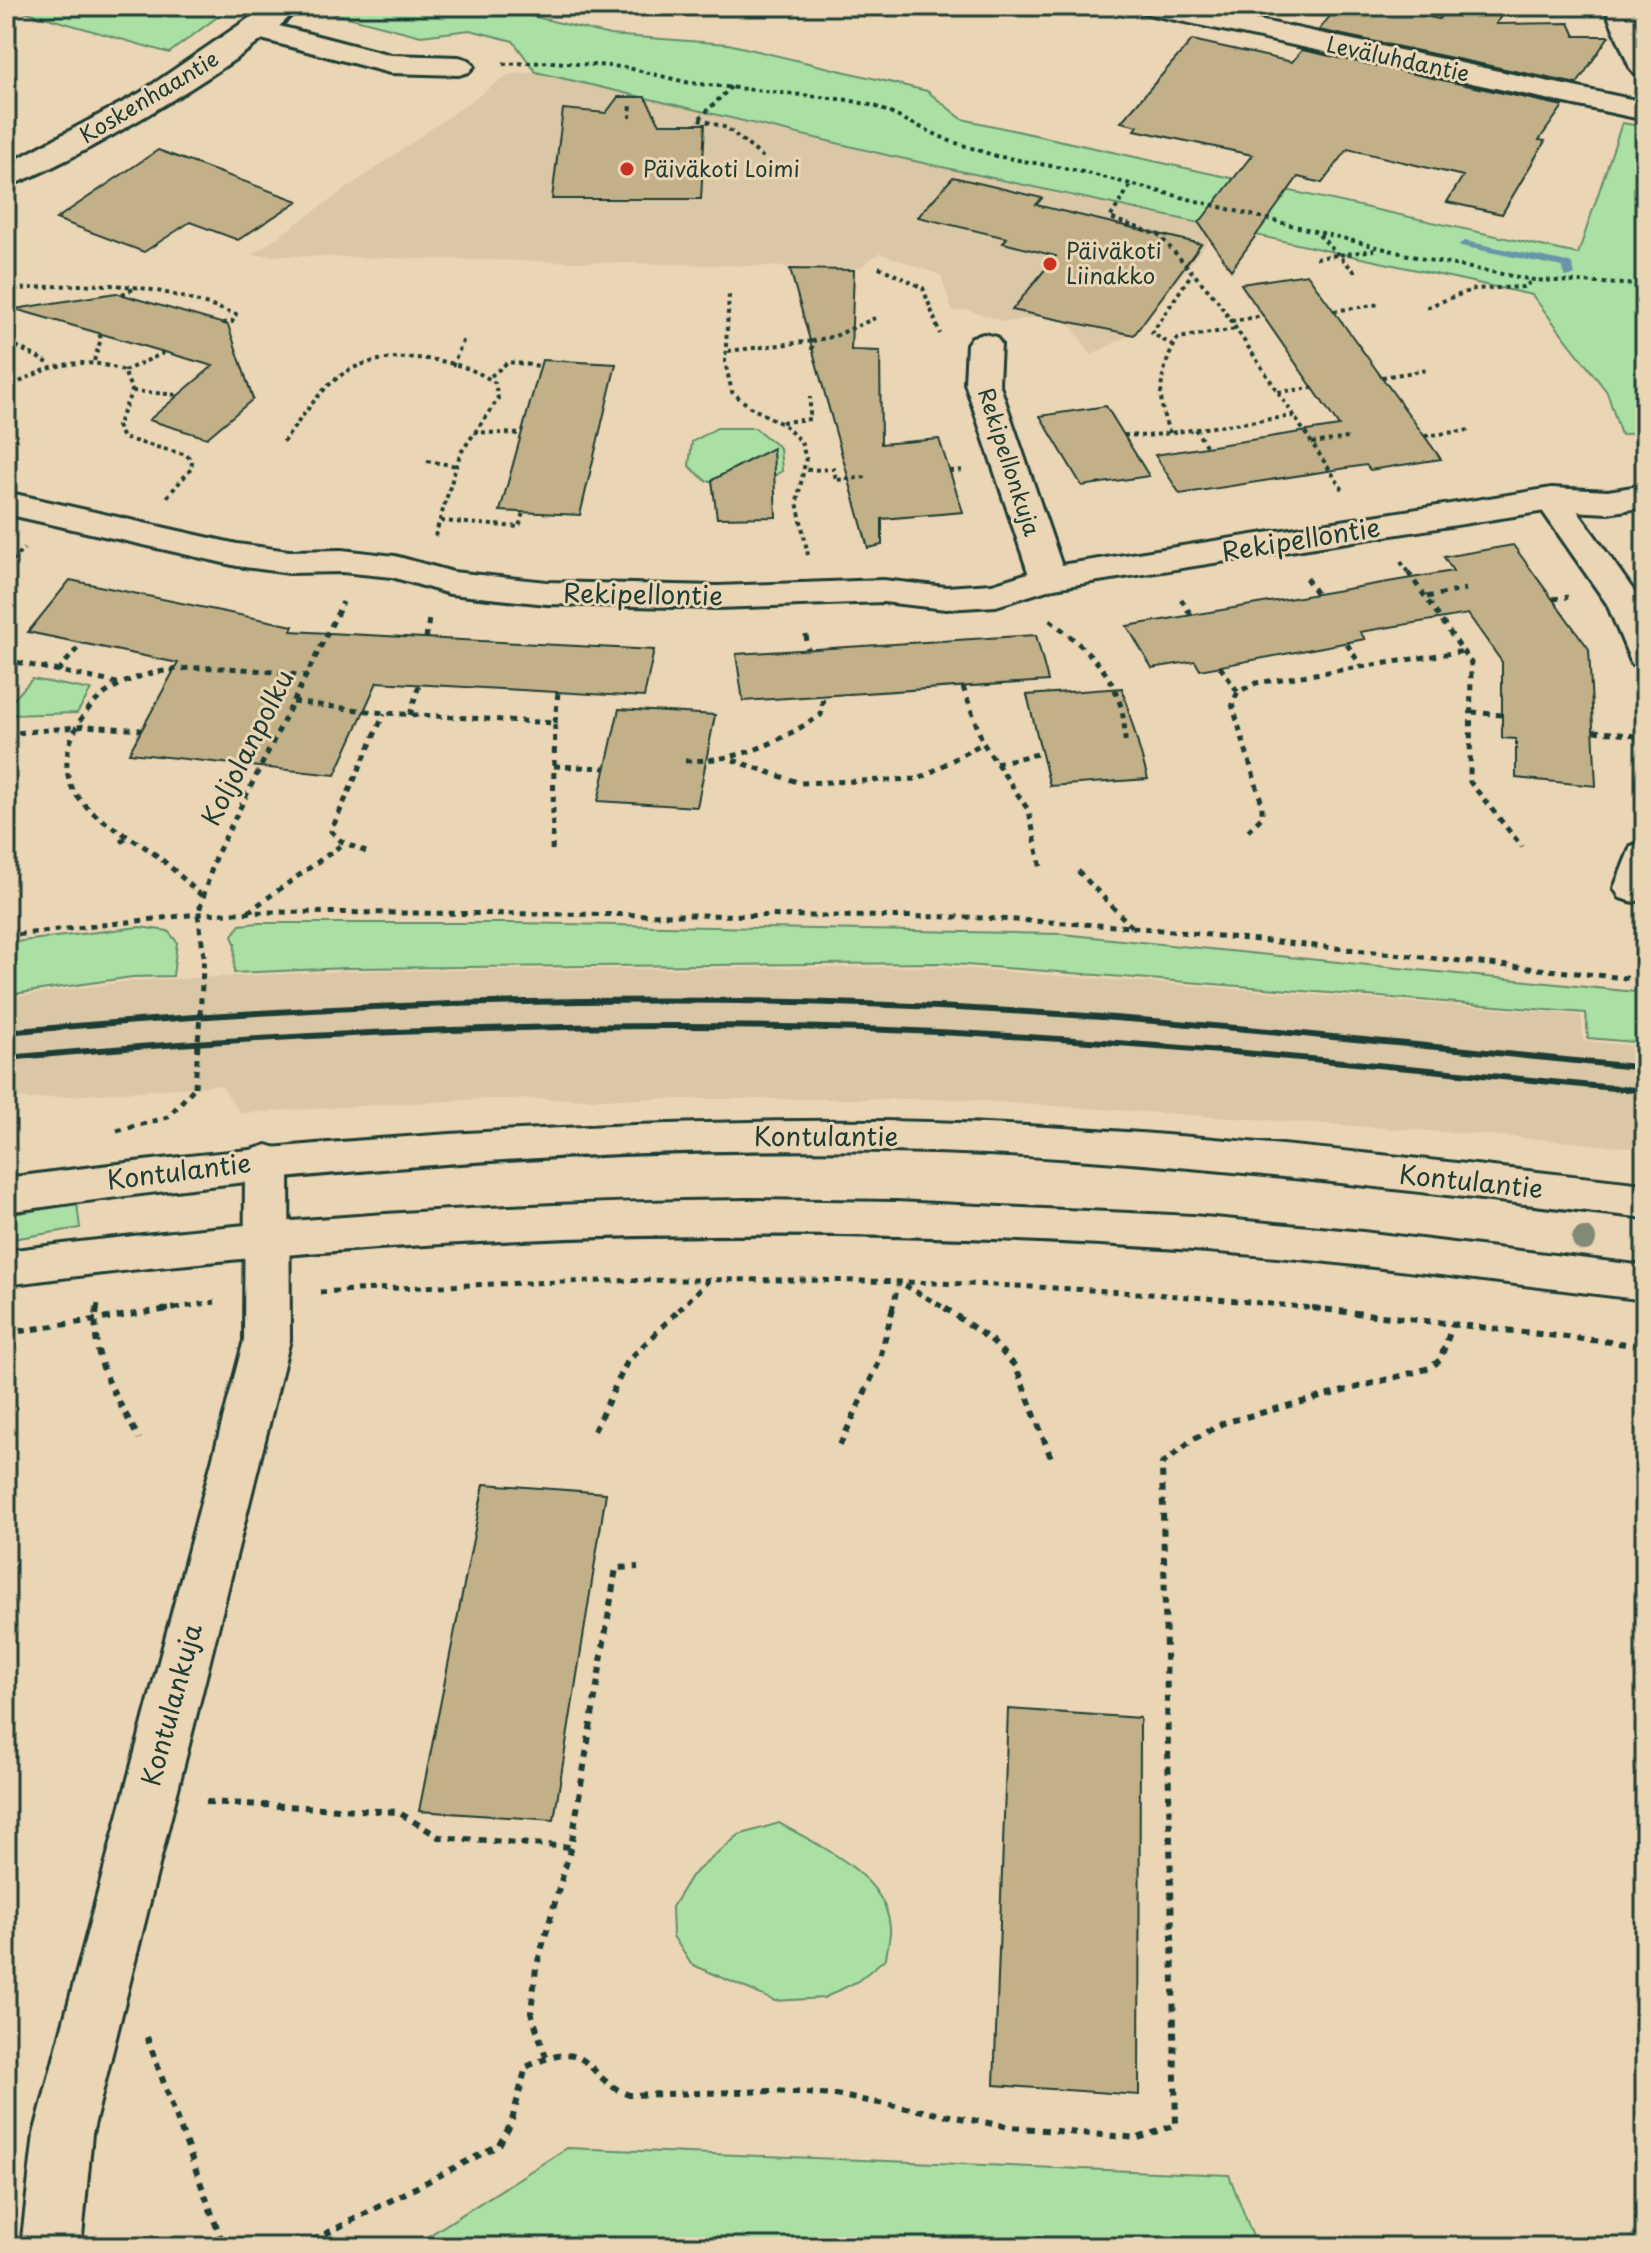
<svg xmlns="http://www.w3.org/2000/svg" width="1651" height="2253" font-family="'Playpen Sans',sans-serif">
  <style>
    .built { fill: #dac7a5 }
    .green { fill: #aae0a3; stroke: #648e6c; stroke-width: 2 }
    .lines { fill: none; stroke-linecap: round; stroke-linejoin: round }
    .stream { fill: #6796a9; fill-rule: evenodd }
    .building { fill: #c2b188; stroke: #1f3d34; stroke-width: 2 }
    .street-casing { stroke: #1f3d34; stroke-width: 6 }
    .secondary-casing { stroke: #1f3d34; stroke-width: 6 }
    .primary-casing { stroke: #1f3d34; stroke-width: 6 }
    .path-far2 { stroke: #1f3d34; stroke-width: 4; stroke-dasharray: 4 4; stroke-linecap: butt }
    .path-far1 { stroke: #1f3d34; stroke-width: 5; stroke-dasharray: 6 6; stroke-linecap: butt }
    .path { stroke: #1f3d34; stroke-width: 6; stroke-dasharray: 7 7; stroke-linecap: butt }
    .street { fill: #ead5b4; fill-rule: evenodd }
    .secondary { fill: #ead5b4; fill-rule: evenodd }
    .primary { fill: #ead5b4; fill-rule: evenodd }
    .rail { stroke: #1f3d34; stroke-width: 6 }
    .path-bridge { stroke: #1f3d34; stroke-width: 5; stroke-dasharray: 6 6; stroke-linecap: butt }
    .tree { fill: #828a74 }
    .poi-dot { fill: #c8321e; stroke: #ead5b4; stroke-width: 3 }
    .labels { text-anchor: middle; stroke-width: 6; stroke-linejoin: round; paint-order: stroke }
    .far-street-label { font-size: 22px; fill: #1f3d34; stroke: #ead5b4 }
    .far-poi-label { font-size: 22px; fill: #1f3d34; stroke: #ead5b4; text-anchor: start }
    .street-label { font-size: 26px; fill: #1f3d34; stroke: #ead5b4 }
  </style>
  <rect width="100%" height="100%" fill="#ead5b4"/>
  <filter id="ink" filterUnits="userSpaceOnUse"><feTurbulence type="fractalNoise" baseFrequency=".0125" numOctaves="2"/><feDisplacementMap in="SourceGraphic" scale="16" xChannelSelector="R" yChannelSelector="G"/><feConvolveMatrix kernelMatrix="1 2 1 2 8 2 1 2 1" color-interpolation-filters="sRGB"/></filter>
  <g filter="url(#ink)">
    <path class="built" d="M536,72L891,156L1219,227L1137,331L1091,355L1063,313L1005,322L969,310L952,311L941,275L879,253L859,268L252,255L508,75Z
      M940,967L1581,1015L1584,1041L1645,1047V1149L1503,1136L953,1099H480L240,1113L221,1085L28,1099L6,1097V998L132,981L346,971Z"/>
    <path class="green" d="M6,6H232L169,53Z
      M324,6H490L610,35L728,44L927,91L962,119L1578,254L1622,123L1645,127V431L1621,435L1607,392L1532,295L891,156L536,72L513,41L470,30L421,36L324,11Z
      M717,428H755L780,448L782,471L767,480L706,481L689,466L692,442Z
      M32,679L91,690L77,713L6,715V708Z
      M258,923H515L1062,934L1645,993V1043L1588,1038L1586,1013L941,963L346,968L234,973L235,943L232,936L240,925Z
      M139,927L168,931L177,942L173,976L132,977L6,995V943Z
      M77,1204L80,1228L6,1240V1215Z
      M779,1823C819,1846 885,1873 890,1927C891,1936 887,1949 886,1958L858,1981L824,1998L775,2001L691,1964L673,1936L672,1907L691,1876L739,1835Z
      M567,2148L1229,2175L1255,2242L1254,2247H411Z"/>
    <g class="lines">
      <path class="stream" d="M1465,241L1572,263L1575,275L1565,277L1562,267L1461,246L1459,244Z"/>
    </g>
    <path class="building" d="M1349,6H1381L1439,19L1447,6H1507L1496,24L1569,23L1575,36H1609L1577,84L1319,30L1334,11L1344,13Z
      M1192,40L1292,62L1302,50L1563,106L1539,140L1545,141L1502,214L1447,202L1463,176L1348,149L1322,183L1298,177L1231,270L1199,223L1252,155L1135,130L1138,126L1121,122Z
      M618,97H645L660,124H705L701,199H552L563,109L606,113Z
      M158,150L298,201L238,240L190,222L144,252L56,219Z
      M953,177L1042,198L1036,205L1201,244L1134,335L1012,310L1056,256L1003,243L1007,238L918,217Z
      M790,269L854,270L851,350L880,351L881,444L939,439L963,512L882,519V545L868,548Z
      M1307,274L1441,459L1370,470L1366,465L1180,494L1155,455L1339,426L1241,284Z
      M116,293L228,325L253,399L207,438L149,420L213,366L15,309Z
      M542,360L616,364L580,515L500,511Z
      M1106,406L1149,476L1082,486L1040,416Z
      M773,448L776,517L717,518L712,480Z
      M1513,545L1589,649L1596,786L1516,778V739L1502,738V662L1468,614L1360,632L1365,639L1200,670L1195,661L1152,668L1127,626L1453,571L1444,557Z
      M70,580L293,626L291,631L654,650L644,697L377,682L335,775L129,753L178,663L28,632Z
      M1036,635L1048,681L743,701L736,654Z
      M1122,688L1148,779L1050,786L1027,695Z
      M619,709L715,715L697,807L598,801Z
      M484,1484L606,1493L554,1820L419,1811Z
      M1008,1709L1140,1718L1139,2095L994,2085Z"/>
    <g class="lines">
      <defs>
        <path id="street" d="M1138,6H1192L1645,102V120L1152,15L1142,12Z
          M1604,6H1632L1645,35V77L1635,74L1630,68Z
          M256,20L391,55L459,57L469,60L474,66L469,72L459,75L390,73L246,35L242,29L246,23Z
          M984,334L996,337L1001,344L999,383L1066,578L1061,586L1048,589L1035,586L1030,578L965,383L967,344L972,337Z
          M1552,488L1564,492L1643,604L1645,667L1632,664L1607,604L1534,499L1540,492Z
          M1645,842V898L1634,902L1620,898L1614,888L1631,846Z
          M267,1145L283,1150L289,1161L290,1340L92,2134L81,2247H21L34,2134L244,1340L245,1161L251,1150Z"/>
        <path id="secondary" d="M267,6H299C271,47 56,174 6,186V165L140,93Z
          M1645,485V507L1608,513L1552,510L1054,588L996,606L946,609L883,602L717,608L547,604L450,594L392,577L342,572L289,573L237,566L6,514V492L237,544L289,551L342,550L395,556L453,572L547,582L717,586L883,580L946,587L992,584L1048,567L1552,488L1608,491Z"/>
        <path id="primary" d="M803,1121C1085,1118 1365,1153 1645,1184V1218C1426,1193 1207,1164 987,1154C660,1140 330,1166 6,1212V1178C271,1142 535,1124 803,1121Z
          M747,1200L896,1202L1193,1216L1363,1232L1645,1266V1300C1495,1282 1344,1261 1193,1250C794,1221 402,1233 6,1285V1251C253,1219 498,1203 747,1200Z"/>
      </defs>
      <use href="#street" class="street-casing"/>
      <use href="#secondary" class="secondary-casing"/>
      <use href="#primary" class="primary-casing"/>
      <path class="path-far2" d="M503,64L551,62L624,67L690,83L848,100L875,106L950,141L996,156L1079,171L1428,260L1534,280L1645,285
        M630,118L631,103
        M700,118L731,87
        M699,119L727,128L765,159
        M1130,186L1110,218L1159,235L1217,300L1343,490
        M1319,235L1356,273
        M1316,258L1375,250
        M879,267L923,288L940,334
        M6,290C50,287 97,281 141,288C174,293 205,304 236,314L232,322L223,323
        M122,294L138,287
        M729,295L725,362L732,392L750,407L784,425L801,442L806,458L797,502L808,555
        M1427,307L1474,289L1523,287L1533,281
        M1334,311L1380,304
        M1231,321L1264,316
        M16,346L50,364
        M1173,346L1152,333L1192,273
        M812,350L813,341L835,336L875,318
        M728,351L813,341
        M94,361L101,339L99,333
        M452,366L464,339
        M124,371L166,352
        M491,376L508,362L540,366
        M1382,377L1428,370
        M6,390C44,366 81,354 124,371L132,391L117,426L123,438L187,455L192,462L191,469L166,498
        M132,391L179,395
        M1278,392L1313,388
        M782,422L810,419V397
        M1195,429L1207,447
        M474,432L521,434
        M1170,433C1155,400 1160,369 1178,338L1236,329
        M1124,435L1147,436L1293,416
        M1425,436L1470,430
        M283,442C301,420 316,393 340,376C378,347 458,355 495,383L498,399L460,454L435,536
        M1312,443L1348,438
        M1642,448L1645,426
        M427,461L457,466
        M807,470L834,469L836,480L867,477
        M950,471L965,470
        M441,521L519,527L523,512
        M1401,562L1409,574
        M6,566L24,549"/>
      <path class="path-far1" d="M1408,572L1471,663L1470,782L1522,847
        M1306,578L1317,594
        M1427,597L1466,589
        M1181,599L1191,615
        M1553,599L1568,597
        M1050,620C1094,655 1125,681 1125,741
        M806,635L808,650
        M426,638L429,619
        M1347,644L1361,666
        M6,660L122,684
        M1220,667L1238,692
        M58,671L82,643
        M963,687L983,743L1029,811L1041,869
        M293,702L384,713L555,723L552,855
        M1472,712L1502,715
        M410,715L419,685
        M555,723L558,692
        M1594,731L1645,737
        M6,734L87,726L141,730
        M733,760L800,783L919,779L983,743
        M685,761C743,760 773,745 821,715L823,696
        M996,763L1042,753
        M554,766L606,768
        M1248,831L1262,817V804L1232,704L1238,692L1256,683L1465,651
        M121,842L128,836
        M366,852L341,841L331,831L384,714
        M1078,871L1132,927
        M202,896C185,881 170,865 152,852C126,833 94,821 75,793C64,776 65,752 73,735C108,648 232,667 307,676
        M248,912L344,843
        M6,936L198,914L267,912L965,917L1132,927L1645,980
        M204,956L198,914L215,858L343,602
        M117,1131L168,1117L195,1087
        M320,1292C658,1273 994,1274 1331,1310
        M97,1310L98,1304
        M163,1310L215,1302
        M679,1310L708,1281
        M892,1310L899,1282L948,1310"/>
      <path class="path" d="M97,1308C89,1360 116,1394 139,1439
        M945,1308L991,1340L1016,1367L1051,1458
        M1312,1308L1645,1346
        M6,1333L176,1308
        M594,1431L627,1362L681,1308
        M840,1445L879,1362L893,1308
        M206,1802L398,1812L439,1837L571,1847
        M147,2037L224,2247
        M546,2057L531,2012L536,1968L571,1847L616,1568L638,1567
        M300,2247L499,2145L511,2124L526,2067C596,2035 580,2076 629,2095L775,2091L835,2095L1010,2127L1138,2138L1176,2125L1162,1464L1192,1440L1223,1423L1430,1368L1440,1360L1453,1324"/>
      <use href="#street" class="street"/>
      <use href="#secondary" class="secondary"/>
      <use href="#primary" class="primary"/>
      <path class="rail" d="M6,1032C291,1006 577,994 863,1004C1125,1013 1385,1042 1645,1068
        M6,1058C291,1032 577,1020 863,1029C1125,1038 1385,1066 1645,1091"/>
      <path class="path-bridge" d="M195,1087L204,956"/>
    </g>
    <circle class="tree" cx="1584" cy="1239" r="12"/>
  </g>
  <g class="poi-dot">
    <circle cx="627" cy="169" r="8"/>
    <circle cx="1050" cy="264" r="8"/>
  </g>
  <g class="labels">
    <g class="far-street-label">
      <text transform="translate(1398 59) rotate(12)" y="8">Leväluhdantie</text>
      <text transform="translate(149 97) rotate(-31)" y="8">Koskenhaantie</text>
      <text transform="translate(1009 462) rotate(72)" y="8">Rekipellonkuja</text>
    </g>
    <g class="far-poi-label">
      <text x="643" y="177">Päiväkoti Loimi</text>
      <text x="1066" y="259">Päiväkoti<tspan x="1066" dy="25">Liinakko</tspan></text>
    </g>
    <g class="street-label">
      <text transform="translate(1301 540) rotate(-9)" y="9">Rekipellontie</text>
      <text transform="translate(643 595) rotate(1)" y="9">Rekipellontie</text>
      <text transform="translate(248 748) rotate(-63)" y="9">Koljolanpolku</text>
      <text x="826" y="1146">Kontulantie</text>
      <text transform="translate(179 1172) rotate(-7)" y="9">Kontulantie</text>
      <text transform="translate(1471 1182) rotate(6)" y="9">Kontulantie</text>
      <text transform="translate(172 1705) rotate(-75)" y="9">Kontulankuja</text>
    </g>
  </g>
  <rect width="1651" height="2253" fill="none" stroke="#ead5b4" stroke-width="32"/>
  <rect x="16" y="16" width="1619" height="2221" fill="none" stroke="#1f3d34" stroke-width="3" filter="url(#ink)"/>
</svg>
